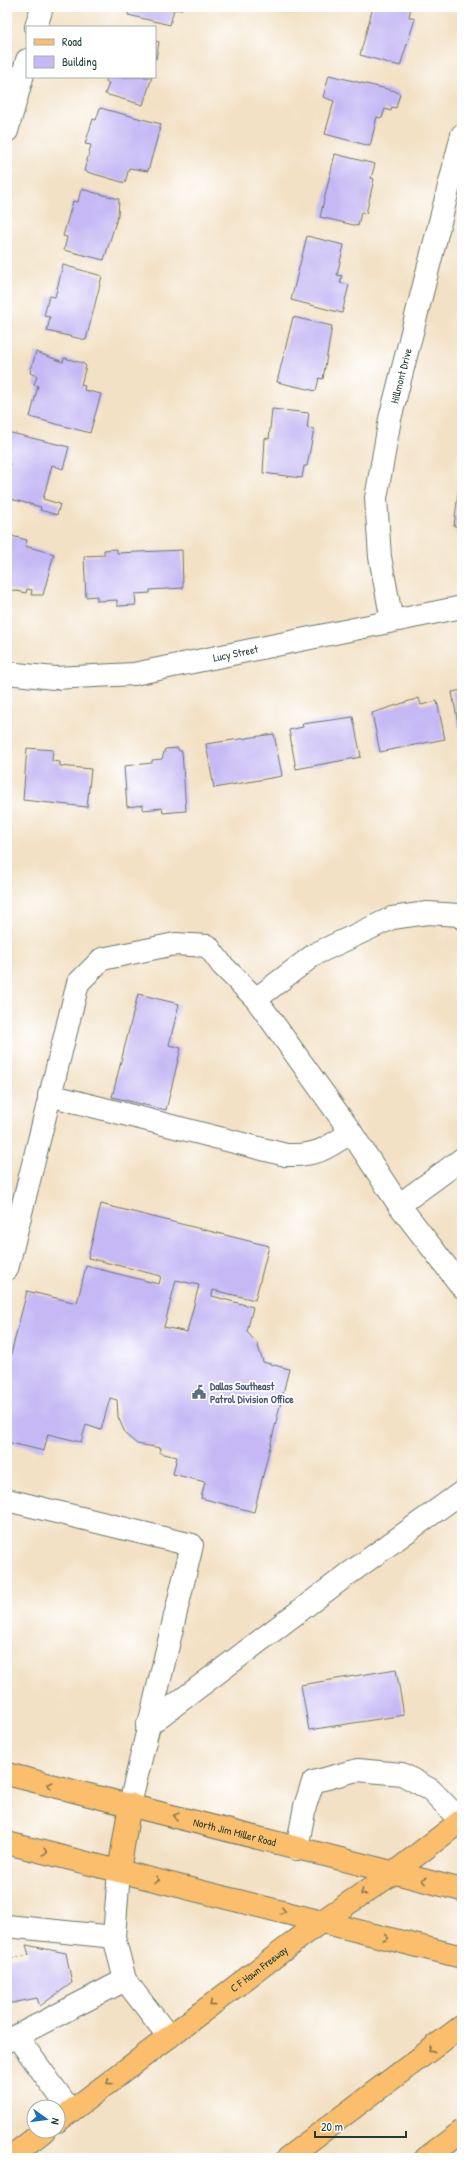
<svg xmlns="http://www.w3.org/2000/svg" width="469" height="2165" font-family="'Patrick Hand',sans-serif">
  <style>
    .building { fill: #c5b8f4; fill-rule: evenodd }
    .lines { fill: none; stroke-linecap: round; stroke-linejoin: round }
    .minor-casing { stroke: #697667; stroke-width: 24 }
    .major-casing { stroke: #697667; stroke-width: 24 }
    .highway-casing { stroke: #697667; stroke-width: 24 }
    .minor { stroke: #fff; stroke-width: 22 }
    .major { stroke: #fabe6d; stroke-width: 22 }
    .highway { stroke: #fabe6d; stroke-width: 22 }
    .oneway { stroke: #82774e }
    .labels { text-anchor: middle; stroke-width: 3.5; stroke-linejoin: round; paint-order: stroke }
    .street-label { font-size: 11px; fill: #1f3d34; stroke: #fff }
    .service-label { font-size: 11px; font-weight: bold; fill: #4e5e75; stroke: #fff; text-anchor: start }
  </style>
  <rect width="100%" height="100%" fill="#fff"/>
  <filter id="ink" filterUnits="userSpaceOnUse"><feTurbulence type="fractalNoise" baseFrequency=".025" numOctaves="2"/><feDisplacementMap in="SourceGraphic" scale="8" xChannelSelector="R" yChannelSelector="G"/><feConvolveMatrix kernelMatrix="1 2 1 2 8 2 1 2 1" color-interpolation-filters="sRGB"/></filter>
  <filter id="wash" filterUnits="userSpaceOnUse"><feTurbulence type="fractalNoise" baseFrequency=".012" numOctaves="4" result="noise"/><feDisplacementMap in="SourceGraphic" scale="16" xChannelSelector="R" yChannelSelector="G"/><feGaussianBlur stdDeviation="0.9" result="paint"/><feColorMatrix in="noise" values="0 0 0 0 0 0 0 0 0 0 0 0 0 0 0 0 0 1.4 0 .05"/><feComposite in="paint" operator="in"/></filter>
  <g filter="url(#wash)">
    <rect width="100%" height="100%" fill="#f3e1c5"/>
    <g id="blocks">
      <path class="building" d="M130,7H182L181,10L174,9L170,25L128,15Z
        M373,7H411L409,17L415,19L400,66L360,55Z
        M155,41L159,42L156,59H155Z
        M329,75L395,91L400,94L396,108L392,107L391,111L385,109L382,118L377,117L370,146L325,134L334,101L323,97Z
        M107,77H152L143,105L105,94L109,83L106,82Z
        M100,108L161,124L148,171L129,168L125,183L84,171L91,145L85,144L93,119L96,120Z
        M335,154L375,164L371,178L374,179L366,214L361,212L358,226L320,217Z
        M81,189L119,199L118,215L104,260L64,250L67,237L63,236L73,201L78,202Z
        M307,236L344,245L337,275L342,276L340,283L349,285L342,313L291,300Z
        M63,265L102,276L86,340L47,331L50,317L44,316L49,296L55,297Z
        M293,317L332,326L323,379L319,378L316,391L277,382Z
        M36,352L63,362L64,358L83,363L86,366L81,385L85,386L84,390L101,394L90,433L30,417L38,386L34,385L37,376L30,373Z
        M272,409L309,413L307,428L314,429L307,466H304L302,478L263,473L265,438L269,439Z
        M7,432L69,447L63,469L52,465L43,499L60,504L57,515L40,510L41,507L7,498V474L10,464L7,463L9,448L7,447Z
        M461,469L462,470V527L454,526Z
        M8,535L27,540L25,546L54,554L43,595H31L32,590L27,589L26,593L7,589Z
        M117,549V553L182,550L183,588L150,590V593L135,594L136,605L117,606V600L97,601V596L86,597L84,556L104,555V550Z
        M462,690V739H461L452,692Z
        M419,698L421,705L437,701L445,739L380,752L372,713Z
        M353,717L361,757L296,769L289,730L303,727L302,724Z
        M274,734L282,776L214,788L206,744Z
        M27,748L53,750L52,761L60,762V766L91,769L87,807L23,800Z
        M178,748L179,751H182L186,811L163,813L162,808L143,810V805L127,807L124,766L152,763V760L162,759L165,749Z
        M138,994L179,1004L169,1045L181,1048L166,1110L112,1097Z
        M101,1204L269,1246L255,1300L213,1290L212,1296L253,1307L247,1332L257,1343L263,1362L289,1369L254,1512L201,1498L205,1482L173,1474L177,1457L160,1453L161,1448L137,1444L126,1435L118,1417L117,1400L110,1398L101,1430L86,1425L81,1442L48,1434L44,1451L7,1442V1370L27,1291L77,1303L86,1266L159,1284L161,1276L88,1258ZM176,1280L199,1285L187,1332L164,1327Z
        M396,1669L404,1715L309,1730L301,1685Z
        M26,1945L66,1953L72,1983L40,2006L37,1998L7,2004V1959L29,1955Z"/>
    </g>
  </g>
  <g filter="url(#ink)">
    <use href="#blocks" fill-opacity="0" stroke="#697667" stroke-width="1"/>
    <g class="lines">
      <defs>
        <g id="minor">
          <path d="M36,27L42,7"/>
          <path d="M7,131L27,60"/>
          <path id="s1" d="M392,621L380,557L376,498L390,419L462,135"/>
          <path id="s2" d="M7,673L54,678L134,674L462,607"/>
          <path d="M256,999L315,954L392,918L427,913L460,915L462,918"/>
          <path d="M49,1095L286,1155C317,1156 326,1149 351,1132"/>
          <path d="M399,1205L462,1159"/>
          <path d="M7,1269L78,983L102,959L175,944L208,946L222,965L256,999L351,1132L399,1205L462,1287"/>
          <path d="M7,1500L192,1545L130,1804"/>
          <path d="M147,1726L347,1575L462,1492"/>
          <path d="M297,1849L305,1806L313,1782L357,1770L402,1774L431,1790L461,1821"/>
          <path d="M119,1871L114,1937L125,1980L169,2037"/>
          <path d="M7,1926L114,1937"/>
          <path d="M17,2037L71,2111"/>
          <path d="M7,2041L125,1980"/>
        </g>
        <g id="major">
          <path id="s3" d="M7,1774L462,1890"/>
          <path d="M7,1843L462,1957"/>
          <path d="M119,1871L130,1804"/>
          <path id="s4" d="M58,2121L322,1921L395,1872L462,1820"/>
          <path d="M9,2158L44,2131"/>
        </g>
        <path id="highway" d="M287,2158L462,2026
          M426,2158L462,2131"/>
      </defs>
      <use href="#minor" class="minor-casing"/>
      <use href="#major" class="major-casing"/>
      <use href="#highway" class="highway-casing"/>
      <use href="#minor" class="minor"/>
      <use href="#major" class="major"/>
      <use href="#highway" class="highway"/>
    </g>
    <defs><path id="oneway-chevron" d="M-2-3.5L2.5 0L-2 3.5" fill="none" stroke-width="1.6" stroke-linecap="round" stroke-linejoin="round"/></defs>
    <g class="oneway">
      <use href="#oneway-chevron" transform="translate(50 1785) rotate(-166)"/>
      <use href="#oneway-chevron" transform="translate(176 1816) rotate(-165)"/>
      <use href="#oneway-chevron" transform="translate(45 1852) rotate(14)"/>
      <use href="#oneway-chevron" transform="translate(157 1880) rotate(14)"/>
      <use href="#oneway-chevron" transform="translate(424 1880) rotate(-166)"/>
      <use href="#oneway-chevron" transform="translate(363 1893) rotate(146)"/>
      <use href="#oneway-chevron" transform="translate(283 1911) rotate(14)"/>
      <use href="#oneway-chevron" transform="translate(386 1938) rotate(14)"/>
      <use href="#oneway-chevron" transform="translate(212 2004) rotate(143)"/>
      <use href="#oneway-chevron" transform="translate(431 2050) rotate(143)"/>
      <use href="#oneway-chevron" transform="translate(109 2082) rotate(143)"/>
    </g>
  </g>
  <defs>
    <symbol id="civic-bare" viewBox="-9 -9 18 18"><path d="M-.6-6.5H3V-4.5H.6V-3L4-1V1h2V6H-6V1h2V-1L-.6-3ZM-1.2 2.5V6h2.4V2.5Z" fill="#5c6f8a" stroke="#fff" stroke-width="2.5" paint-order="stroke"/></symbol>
  </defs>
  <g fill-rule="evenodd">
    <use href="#civic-bare" x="189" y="1382" width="20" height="20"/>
  </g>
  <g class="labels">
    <g class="street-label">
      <text dy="4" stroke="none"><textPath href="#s1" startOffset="249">Hillmont Drive</textPath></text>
      <text dy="4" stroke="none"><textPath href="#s2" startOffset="231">Lucy Street</textPath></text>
      <text dy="4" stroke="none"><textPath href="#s3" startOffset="235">North Jim Miller Road</textPath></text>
      <text dy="4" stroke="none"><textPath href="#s4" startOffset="252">C F Hawn Freeway</textPath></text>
    </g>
    <g class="service-label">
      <text x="210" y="1390">Dallas Southeast<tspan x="210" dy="13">Patrol Division Office</tspan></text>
    </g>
  </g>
  <rect width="469" height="2165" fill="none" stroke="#fff" stroke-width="24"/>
  <rect x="26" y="26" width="130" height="52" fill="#ffffff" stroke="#a5b1ae"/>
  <rect x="34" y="39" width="20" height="6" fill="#fabe6d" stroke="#a5b1ae"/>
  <text x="62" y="46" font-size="12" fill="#1f3d34">Road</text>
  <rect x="34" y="56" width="20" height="12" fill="#c5b8f4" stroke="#a5b1ae"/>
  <text x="62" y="66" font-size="12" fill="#1f3d34">Building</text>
  <g transform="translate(46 2119) rotate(104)"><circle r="19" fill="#ffffff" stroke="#a5b1ae"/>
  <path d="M0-3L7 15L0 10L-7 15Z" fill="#1f6fb2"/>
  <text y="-6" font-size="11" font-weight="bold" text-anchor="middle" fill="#1f3d34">N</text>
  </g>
  <path d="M315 2131v6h91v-6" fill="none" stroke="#1f3d34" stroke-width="2"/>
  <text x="321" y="2131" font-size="12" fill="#1f3d34" stroke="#ffffff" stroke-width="3" paint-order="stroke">20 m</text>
</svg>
